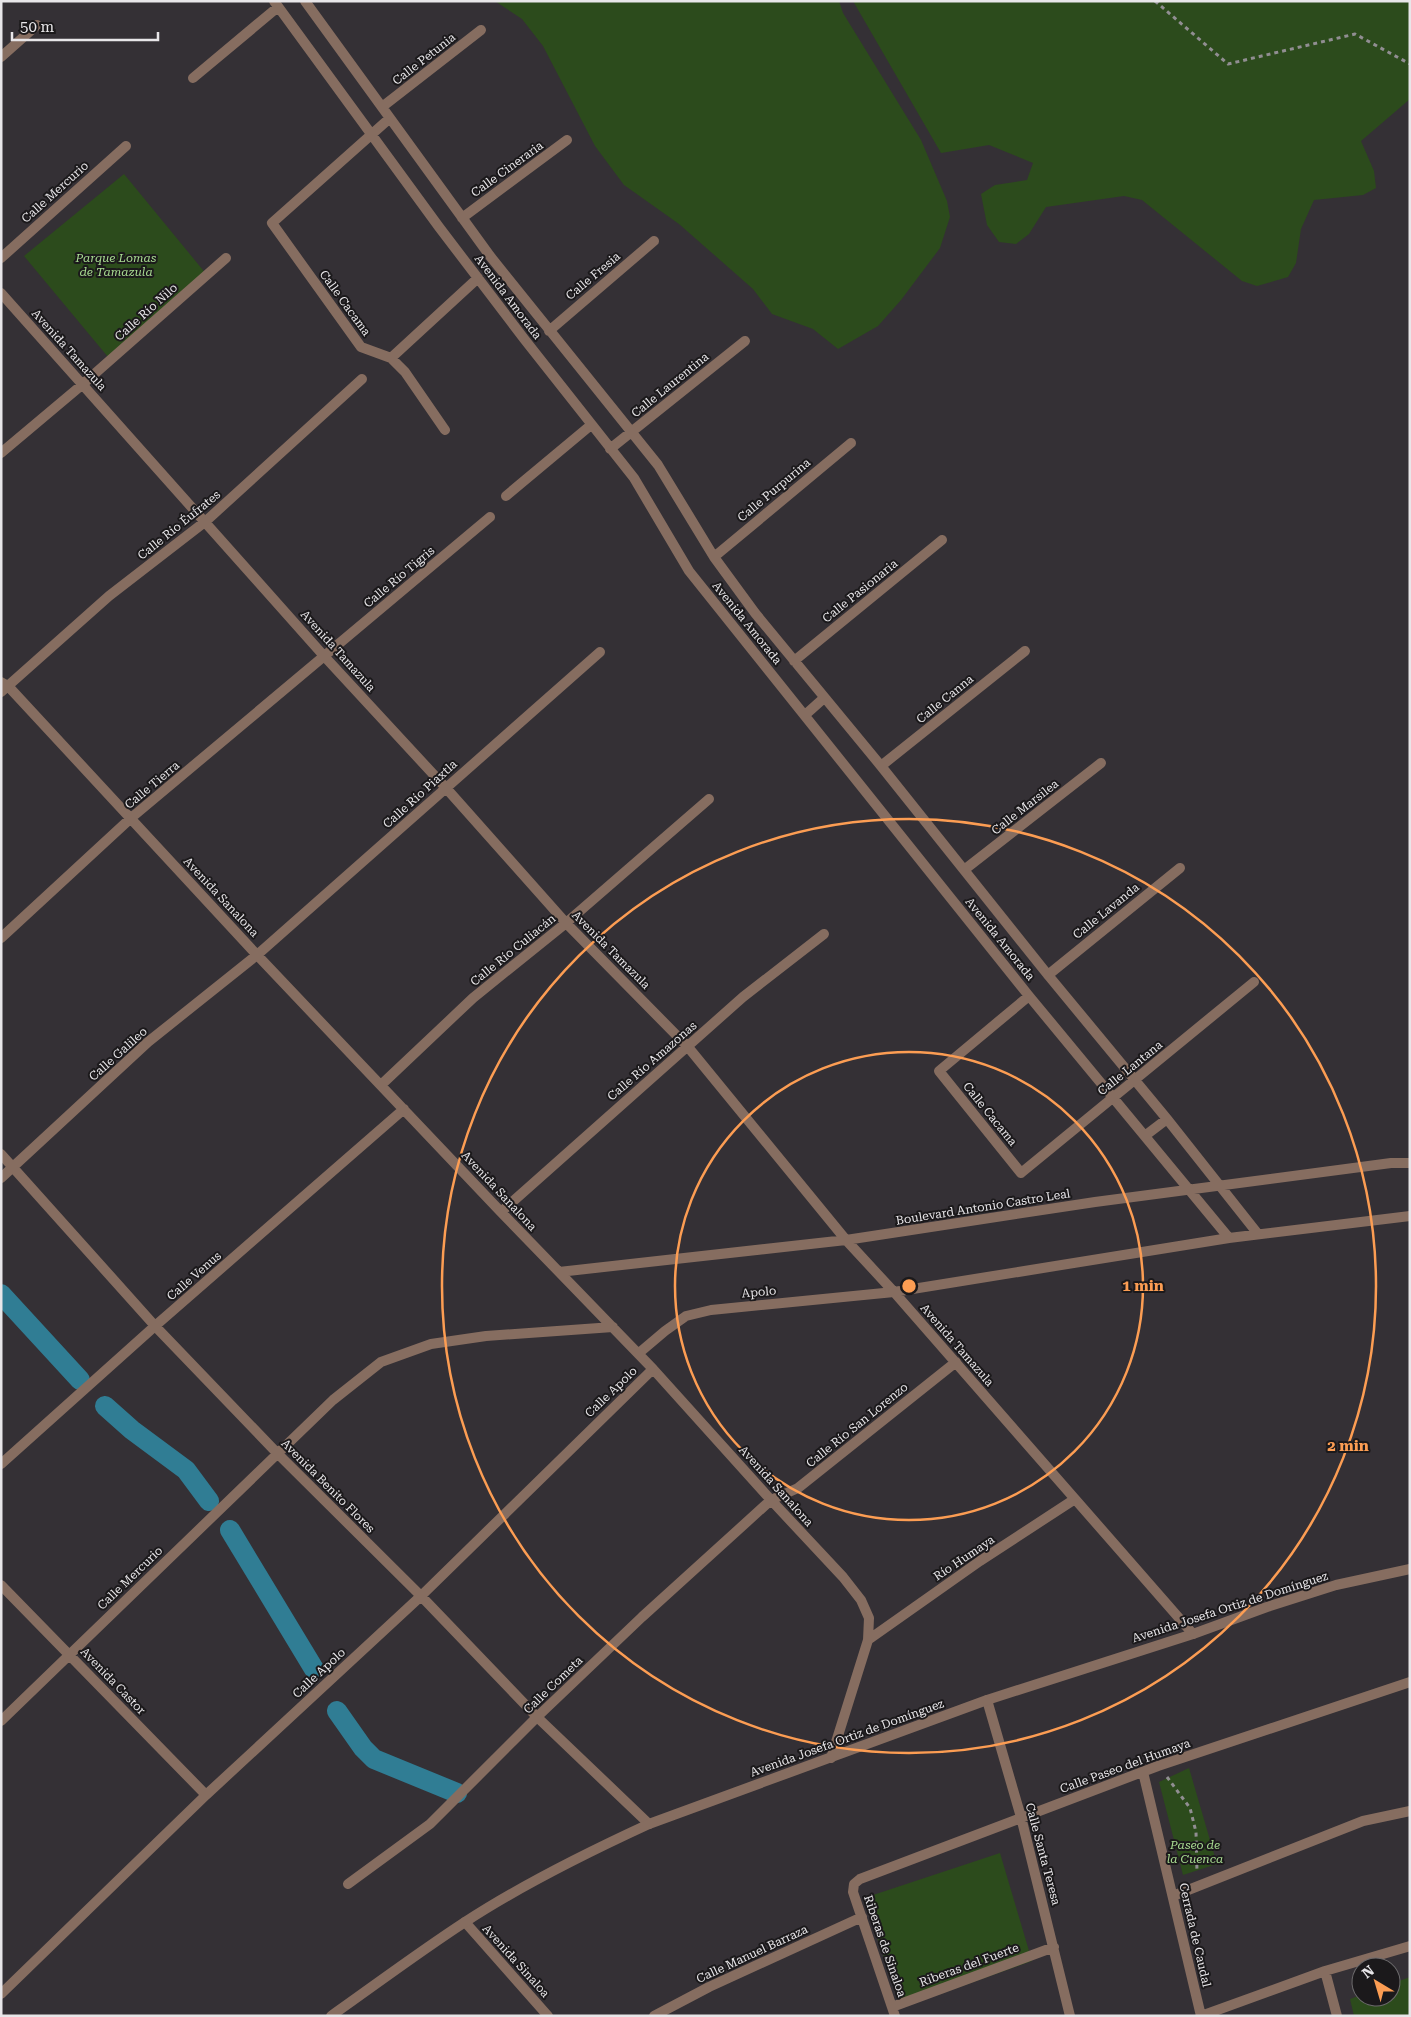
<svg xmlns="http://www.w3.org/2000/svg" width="1411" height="2017" font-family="'Roboto Serif',serif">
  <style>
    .green { fill: #2c4b1c }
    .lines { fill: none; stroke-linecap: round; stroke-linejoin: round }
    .canal { stroke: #307d94; stroke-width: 20 }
    .path { stroke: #918e92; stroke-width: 3; stroke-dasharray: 4 4; stroke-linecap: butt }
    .minor { stroke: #866d60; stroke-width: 10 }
    .tertiary { stroke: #866d60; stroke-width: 10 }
    .ring { fill: none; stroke: #fc9d53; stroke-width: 2.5 }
    .labels { text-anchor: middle; stroke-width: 4; stroke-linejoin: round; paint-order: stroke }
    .street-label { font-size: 12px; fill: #e8e6e9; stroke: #1b191b }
    .park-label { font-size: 12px; font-style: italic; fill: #a8db91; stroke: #1b191b }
    .centre { fill: #fc9d53; stroke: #1b191b; stroke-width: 2.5 }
    .ring-label { font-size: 15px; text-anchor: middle; font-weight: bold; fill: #fc9d53; stroke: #1b191b; stroke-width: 4; stroke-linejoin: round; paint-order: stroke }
  </style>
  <rect width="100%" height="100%" fill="#343035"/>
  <path class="green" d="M495,1H839L843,13L921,140L947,201L950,217L940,248L901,300L878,326L838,349L813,329L772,314L753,289L679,224L624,185L595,146L543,46L522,19Z
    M853,1H1410V99L1361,141L1374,171L1376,188L1363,195L1314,200L1301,229L1296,263L1288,277L1257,286L1242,281L1142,200L1124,196L1046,207L1029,234L1016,244L999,242L987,225L981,194L995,185L1027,180L1033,163L989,145L941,153Z
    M124,174L207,275L108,357L24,256Z
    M1189,1768L1217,1864L1183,1875L1159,1782Z
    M1000,1853L1032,1961L901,2008L864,1898Z
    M1410,1977V2016H1354L1350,1999L1361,1995V1997H1391V1984Z"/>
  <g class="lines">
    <path class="canal" d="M1,1294L80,1380
      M105,1406L132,1430L186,1470L209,1501
      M230,1530L314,1669
      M337,1711L363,1748L374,1759L457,1793"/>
    <path class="path" d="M1155,1L1228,64L1355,34L1410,64
      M1167,1777L1190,1808L1196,1832L1197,1872"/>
    <path class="minor" d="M274,1L439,227L525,340L634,478L689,571L1029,996L1229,1238
      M305,1L490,256L658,465L714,557L755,613L881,766L1048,975L1167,1119L1258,1234
      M1,57L37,25
      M193,78L278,7
      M382,107L481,30
      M390,118L272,223L361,347L391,358L405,372L445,430
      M462,218L567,140
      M1,258L126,146
      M1,293L324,656L446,788L566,923L688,1047L846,1240L894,1292L1193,1634
      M549,331L654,241
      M391,358L478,278
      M610,449L745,341
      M1,453L83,384L226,258
      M506,496L591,425
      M714,557L851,443
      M794,661L942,540
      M1,682L8,686L257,955L501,1212L653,1369L771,1500L843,1577L861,1600L869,1618L868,1640L831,1758
      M1,692L109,596L206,521L362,379
      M805,715L824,698
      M881,766L1025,651
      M964,870L1101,763
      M1,938L131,818L490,517
      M1048,975L1180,868
      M1029,996L939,1071L1021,1173L1254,982
      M381,1085L473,998L566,923L709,799
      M1146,1135L1167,1119
      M1,1154L155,1326L277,1453L421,1596L537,1717L649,1824
      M1,1178L148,1042L257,955L600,652
      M501,1212L743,997L824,934
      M559,1272L846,1240L1095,1202L1391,1163H1410
      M639,1353L665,1331L686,1316L711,1310L894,1292L1229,1238L1410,1216
      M1,1464L155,1326L404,1109
      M1,1585L206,1795
      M868,1640L980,1561L1075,1499
      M987,1700L1021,1817L1070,2016
      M1,1721L333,1400L381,1362L431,1344L486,1336L613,1327
      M1143,1772L1201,2016
      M348,1884L430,1824L537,1717L642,1617L771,1500L798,1488L956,1362
      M1173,1896L1363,1821L1410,1811
      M465,1922L548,2016
      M1325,1971L1337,2016
      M1,1994L206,1795L421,1596L653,1369
      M892,2007L1054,1947
      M654,2016L709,1987L862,1917
      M895,2016L853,1892L854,1884L860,1879L1158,1766L1410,1682
      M1201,2016L1325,1971L1410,1946"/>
    <path class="tertiary" d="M331,2016C375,1985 419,1952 465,1922C523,1884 586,1853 649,1824L987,1700L1193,1634L1267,1607L1336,1585L1410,1569"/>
  </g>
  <g class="ring">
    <circle cx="909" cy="1286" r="234"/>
    <circle cx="909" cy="1286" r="467"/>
  </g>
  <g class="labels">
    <g class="street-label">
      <text transform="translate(424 59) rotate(-38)" y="4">Calle Petunia</text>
      <text transform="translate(507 169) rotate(-36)" y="4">Calle Cineraria</text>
      <text transform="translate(55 192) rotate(-42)" y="4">Calle Mercurio</text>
      <text transform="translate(593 276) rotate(-40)" y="4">Calle Fresia</text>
      <text transform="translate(508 297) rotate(53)" y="4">Avenida Amorada</text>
      <text transform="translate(345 303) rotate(54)" y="4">Calle Cacama</text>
      <text transform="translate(146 312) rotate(-42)" y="4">Calle Río Nilo</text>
      <text transform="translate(69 350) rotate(48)" y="4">Avenida Tamazula</text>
      <text transform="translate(670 385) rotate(-39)" y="4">Calle Laurentina</text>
      <text transform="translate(774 490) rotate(-40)" y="4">Calle Purpurina</text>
      <text transform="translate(179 525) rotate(-39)" y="4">Calle Río Éufrates</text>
      <text transform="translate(399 577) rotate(-40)" y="4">Calle Río Tigris</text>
      <text transform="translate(860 591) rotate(-39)" y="4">Calle Pasionaria</text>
      <text transform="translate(747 623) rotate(51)" y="4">Avenida Amorada</text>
      <text transform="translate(338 651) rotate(48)" y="4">Avenida Tamazula</text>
      <text transform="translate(945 699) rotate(-39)" y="4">Calle Canna</text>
      <text transform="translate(152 785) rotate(-40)" y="4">Calle Tierra</text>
      <text transform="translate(420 794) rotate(-42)" y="4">Calle Río Piaxtla</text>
      <text transform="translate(1025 807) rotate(-38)" y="4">Calle Marsilea</text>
      <text transform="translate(221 897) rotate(47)" y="4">Avenida Sanalona</text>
      <text transform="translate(1106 911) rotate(-39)" y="4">Calle Lavanda</text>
      <text transform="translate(1000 939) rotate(51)" y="4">Avenida Amorada</text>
      <text transform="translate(513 950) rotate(-39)" y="4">Calle Río Culiacán</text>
      <text transform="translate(611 950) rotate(45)" y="4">Avenida Tamazula</text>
      <text transform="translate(118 1054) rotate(-42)" y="4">Calle Galileo</text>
      <text transform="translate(652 1061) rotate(-41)" y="4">Calle Río Amazonas</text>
      <text transform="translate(1130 1068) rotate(-39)" y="4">Calle Lantana</text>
      <text transform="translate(990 1114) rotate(51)" y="4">Calle Cacama</text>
      <text transform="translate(499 1191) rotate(47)" y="4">Avenida Sanalona</text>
      <text transform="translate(983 1207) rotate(-9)" y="4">Boulevard Antonio Castro Leal</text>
      <text transform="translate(194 1276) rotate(-41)" y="4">Calle Venus</text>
      <text transform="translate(759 1292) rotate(-5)" y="4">Apolo</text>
      <text transform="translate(957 1345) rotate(49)" y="4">Avenida Tamazula</text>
      <text transform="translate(611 1392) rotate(-44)" y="4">Calle Apolo</text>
      <text transform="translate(857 1425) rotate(-39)" y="4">Calle Río San Lorenzo</text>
      <text transform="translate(328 1486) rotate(45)" y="4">Avenida Benito Flores</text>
      <text transform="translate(776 1486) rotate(48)" y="4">Avenida Sanalona</text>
      <text transform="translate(964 1558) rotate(-34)" y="4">Río Humaya</text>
      <text transform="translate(130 1578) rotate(-44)" y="4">Calle Mercurio</text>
      <text transform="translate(1230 1607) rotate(-18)" y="4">Avenida Josefa Ortiz de Domínguez</text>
      <text transform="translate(319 1673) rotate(-43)" y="4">Calle Apolo</text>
      <text transform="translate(113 1681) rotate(46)" y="4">Avenida Castor</text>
      <text transform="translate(553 1685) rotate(-44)" y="4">Calle Cometa</text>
      <text transform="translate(847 1738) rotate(-20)" y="4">Avenida Josefa Ortiz de Domínguez</text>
      <text transform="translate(1125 1766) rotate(-20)" y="4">Calle Paseo del Humaya</text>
      <text transform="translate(1043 1854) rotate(75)" y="4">Calle Santa Teresa</text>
      <text transform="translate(1195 1935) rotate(77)" y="4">Cerrada de Caudal</text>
      <text transform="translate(885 1946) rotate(71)" y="4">Riberas de Sinaloa</text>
      <text transform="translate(752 1954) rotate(-25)" y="4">Calle Manuel Barraza</text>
      <text transform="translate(516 1961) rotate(48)" y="4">Avenida Sinaloa</text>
      <text transform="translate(969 1965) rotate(-20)" y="4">Riberas del Fuerte</text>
    </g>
    <g class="park-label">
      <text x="116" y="262">Parque Lomas<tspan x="116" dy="14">de Tamazula</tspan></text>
      <text x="1195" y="1849">Paseo de<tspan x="1195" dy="14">la Cuenca</tspan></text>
    </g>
  </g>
  <circle cx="909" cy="1286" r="8" class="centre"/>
  <g class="ring-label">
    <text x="1143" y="1291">1 min</text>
    <text x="1348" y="1451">2 min</text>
  </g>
  <rect width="1411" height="2017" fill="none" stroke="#e8e6e9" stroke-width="5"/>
  <g transform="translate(1376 1982) rotate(322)"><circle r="24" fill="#1b191b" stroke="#6d6b6d"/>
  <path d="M0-4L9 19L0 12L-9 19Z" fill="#fc9d53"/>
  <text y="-8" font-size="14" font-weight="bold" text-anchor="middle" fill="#e8e6e9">N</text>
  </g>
  <path d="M12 32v8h146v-8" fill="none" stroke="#e8e6e9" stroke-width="2.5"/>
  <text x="20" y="32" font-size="15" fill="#e8e6e9" stroke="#1b191b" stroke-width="4" paint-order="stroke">50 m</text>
</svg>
